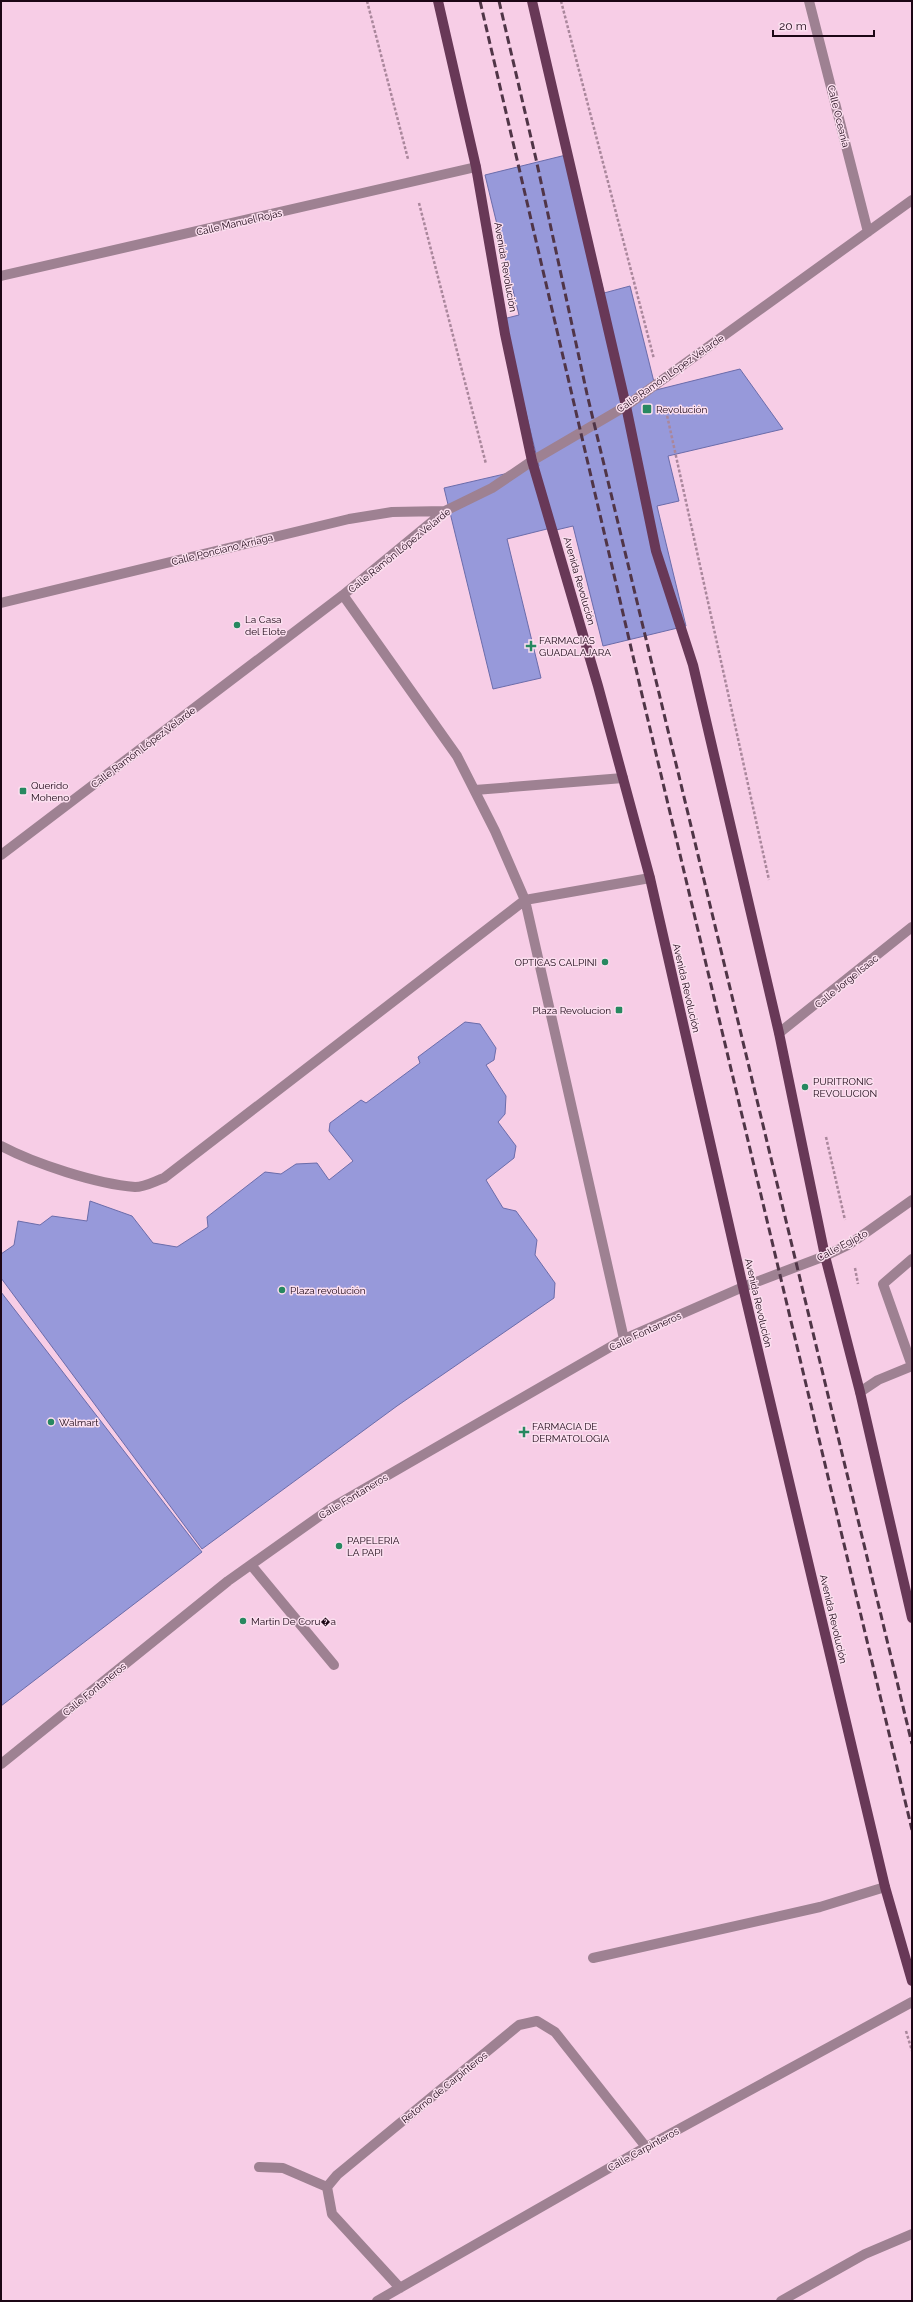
<svg xmlns="http://www.w3.org/2000/svg" width="913" height="2302" font-family="Raleway,sans-serif">
  <style>
    .building { fill: #9799da; stroke: #6b6caa }
    .lines { fill: none; stroke-linecap: round; stroke-linejoin: round }
    .path { stroke: #aa879c; stroke-width: 2.5; stroke-dasharray: 3 2; stroke-linecap: butt }
    .minor { stroke: #9e8192; stroke-width: 10 }
    .major { stroke: #683857; stroke-width: 10 }
    .rail { stroke: #503547; stroke-width: 3; stroke-dasharray: 8 4; stroke-linecap: butt }
    .poi-dot { fill: #278860; stroke: #fbdfef; stroke-width: 1.5 }
    .labels { text-anchor: middle; stroke-width: 3; stroke-linejoin: round; paint-order: stroke }
    .street-label { font-size: 10px; fill: #1c0615; stroke: #fbdfef }
    .poi-label { font-size: 10px; fill: #1c0615; stroke: #fbdfef; text-anchor: start }
  </style>
  <rect width="100%" height="100%" fill="#f7cde6"/>
  <path class="building" d="M570,154L604,293L630,286L656,390L740,369L783,429L668,456L679,501L657,506L686,626L603,646L573,526L556,530L555,527L507,539L541,678L493,689L444,488L539,466L503,319L519,315L485,175Z
    M465,1022L480,1024L496,1048L494,1060L486,1065L506,1096L505,1114L498,1122L516,1146L514,1158L486,1180L503,1208L516,1211L537,1240L535,1255L555,1283L554,1298L397,1406L202,1549L1,1278V1254L14,1245L18,1221L40,1225L52,1216L87,1221L90,1201L132,1216L153,1243L177,1247L208,1227L207,1217L265,1172L281,1174L296,1164L317,1163L329,1180L353,1161L329,1131L330,1123L361,1100L366,1103L420,1063L418,1057Z
    M1,1292L202,1552L1,1706Z"/>
  <g class="lines">
    <path class="path" d="M367,1L408,159
      M561,1L654,359
      M419,203L486,464
      M665,406L769,880
      M826,1137L845,1220
      M855,1268L858,1284
      M906,2031L912,2051"/>
    <path class="minor" d="M809,1L868,232
      M1,276L476,167
      M343,595L457,756L495,831L525,900L624,1339
      M1,603L349,519L392,512L445,511
      M475,790L623,778
      M1,855L343,595L445,511L492,488L532,461L626,406L912,200
      M779,1033L912,927
      M1,1146C35,1164 97,1184 135,1187C145,1187 155,1181 164,1178L525,900L650,878
      M912,1366L883,1284L912,1259
      M860,1392L878,1380L912,1366
      M251,1565L334,1665
      M1,1764L228,1581L331,1508L624,1339L743,1287L825,1256L850,1244L912,1200
      M593,1958L820,1907L885,1887
      M259,2167L283,2168L327,2187
      M400,2288L332,2214L327,2187L337,2175L519,2025L537,2021L555,2032L646,2147
      M377,2301L646,2147L912,2002
      M781,2301L865,2254L912,2234"/>
    <path class="major" d="M438,1L476,167L505,334L532,461L598,686L650,878L743,1287L885,1887L912,1981
      M532,1L626,406L656,551L693,665L779,1033L825,1256L860,1392L912,1618"/>
    <path class="rail" d="M480,1L643,699L912,1830
      M499,1L536,159L587,394L912,1744"/>
  </g>
  <g class="poi-dot">
    <rect x="642" y="404" width="10" height="10" rx="2"/>
    <circle cx="237" cy="625" r="4"/>
    <path d="M529 640h4v4h4v4h-4v4h-4v-4h-4v-4h4z"/>
    <rect x="19" y="787" width="8" height="8" rx="2"/>
    <circle cx="605" cy="962" r="4"/>
    <rect x="615" y="1006" width="8" height="8" rx="2"/>
    <circle cx="805" cy="1087" r="4"/>
    <circle cx="282" cy="1290" r="4"/>
    <circle cx="51" cy="1422" r="4"/>
    <path d="M522 1426h4v4h4v4h-4v4h-4v-4h-4v-4h4z"/>
    <circle cx="339" cy="1546" r="4"/>
    <circle cx="243" cy="1621" r="4"/>
  </g>
  <g class="labels">
    <g class="street-label">
      <text transform="translate(839 116) rotate(76)" y="4">Calle Oceanía</text>
      <text transform="translate(239 222) rotate(-13)" y="4">Calle Manuel Rojas</text>
      <text transform="translate(506 267) rotate(80)" y="4">Avenida Revolución</text>
      <text transform="translate(670 373) rotate(-35)" y="4">Calle Ramón López Velarde</text>
      <text transform="translate(222 549) rotate(-14)" y="4">Calle Ponciano Arriaga</text>
      <text transform="translate(399 550) rotate(-39)" y="4">Calle Ramón López Velarde</text>
      <text transform="translate(580 581) rotate(74)" y="4">Avenida Revolución</text>
      <text transform="translate(143 747) rotate(-37)" y="4">Calle Ramón López Velarde</text>
      <text transform="translate(846 981) rotate(-39)" y="4">Calle Jorge Isaac</text>
      <text transform="translate(687 988) rotate(77)" y="4">Avenida Revolución</text>
      <text transform="translate(842 1245) rotate(-28)" y="4">Calle Egipto</text>
      <text transform="translate(759 1303) rotate(77)" y="4">Avenida Revolución</text>
      <text transform="translate(645 1331) rotate(-25)" y="4">Calle Fontaneros</text>
      <text transform="translate(353 1496) rotate(-31)" y="4">Calle Fontaneros</text>
      <text transform="translate(834 1619) rotate(77)" y="4">Avenida Revolución</text>
      <text transform="translate(94 1689) rotate(-39)" y="4">Calle Fontaneros</text>
      <text transform="translate(444 2087) rotate(-39)" y="4">Retorno de Carpinteros</text>
      <text transform="translate(643 2149) rotate(-29)" y="4">Calle Carpinteros</text>
    </g>
    <g class="poi-label">
      <text x="656" y="413">Revolución</text>
      <text x="245" y="623">La Casa<tspan x="245" dy="12">del Elote</tspan></text>
      <text x="539" y="644">FARMACIAS<tspan x="539" dy="12">GUADALAJARA</tspan></text>
      <text x="31" y="789">Querido<tspan x="31" dy="12">Moheno</tspan></text>
      <text x="597" y="966" text-anchor="end">OPTICAS CALPINI</text>
      <text x="611" y="1014" text-anchor="end">Plaza Revolucion</text>
      <text x="813" y="1085">PURITRONIC<tspan x="813" dy="12">REVOLUCION</tspan></text>
      <text x="290" y="1294">Plaza revolución</text>
      <text x="59" y="1426">Walmart</text>
      <text x="532" y="1430">FARMACIA DE<tspan x="532" dy="12">DERMATOLOGIA</tspan></text>
      <text x="347" y="1544">PAPELERIA<tspan x="347" dy="12">LA PAPI</tspan></text>
      <text x="251" y="1625">Martin De Coru�a</text>
    </g>
  </g>
  <rect width="913" height="2302" fill="none" stroke="#1c0615" stroke-width="4"/>
  <path d="M773 30v6h101v-6" fill="none" stroke="#1c0615" stroke-width="2"/>
  <text x="779" y="30" font-size="12" fill="#1c0615" stroke="#fbdfef" stroke-width="3" paint-order="stroke">20 m</text>
</svg>
